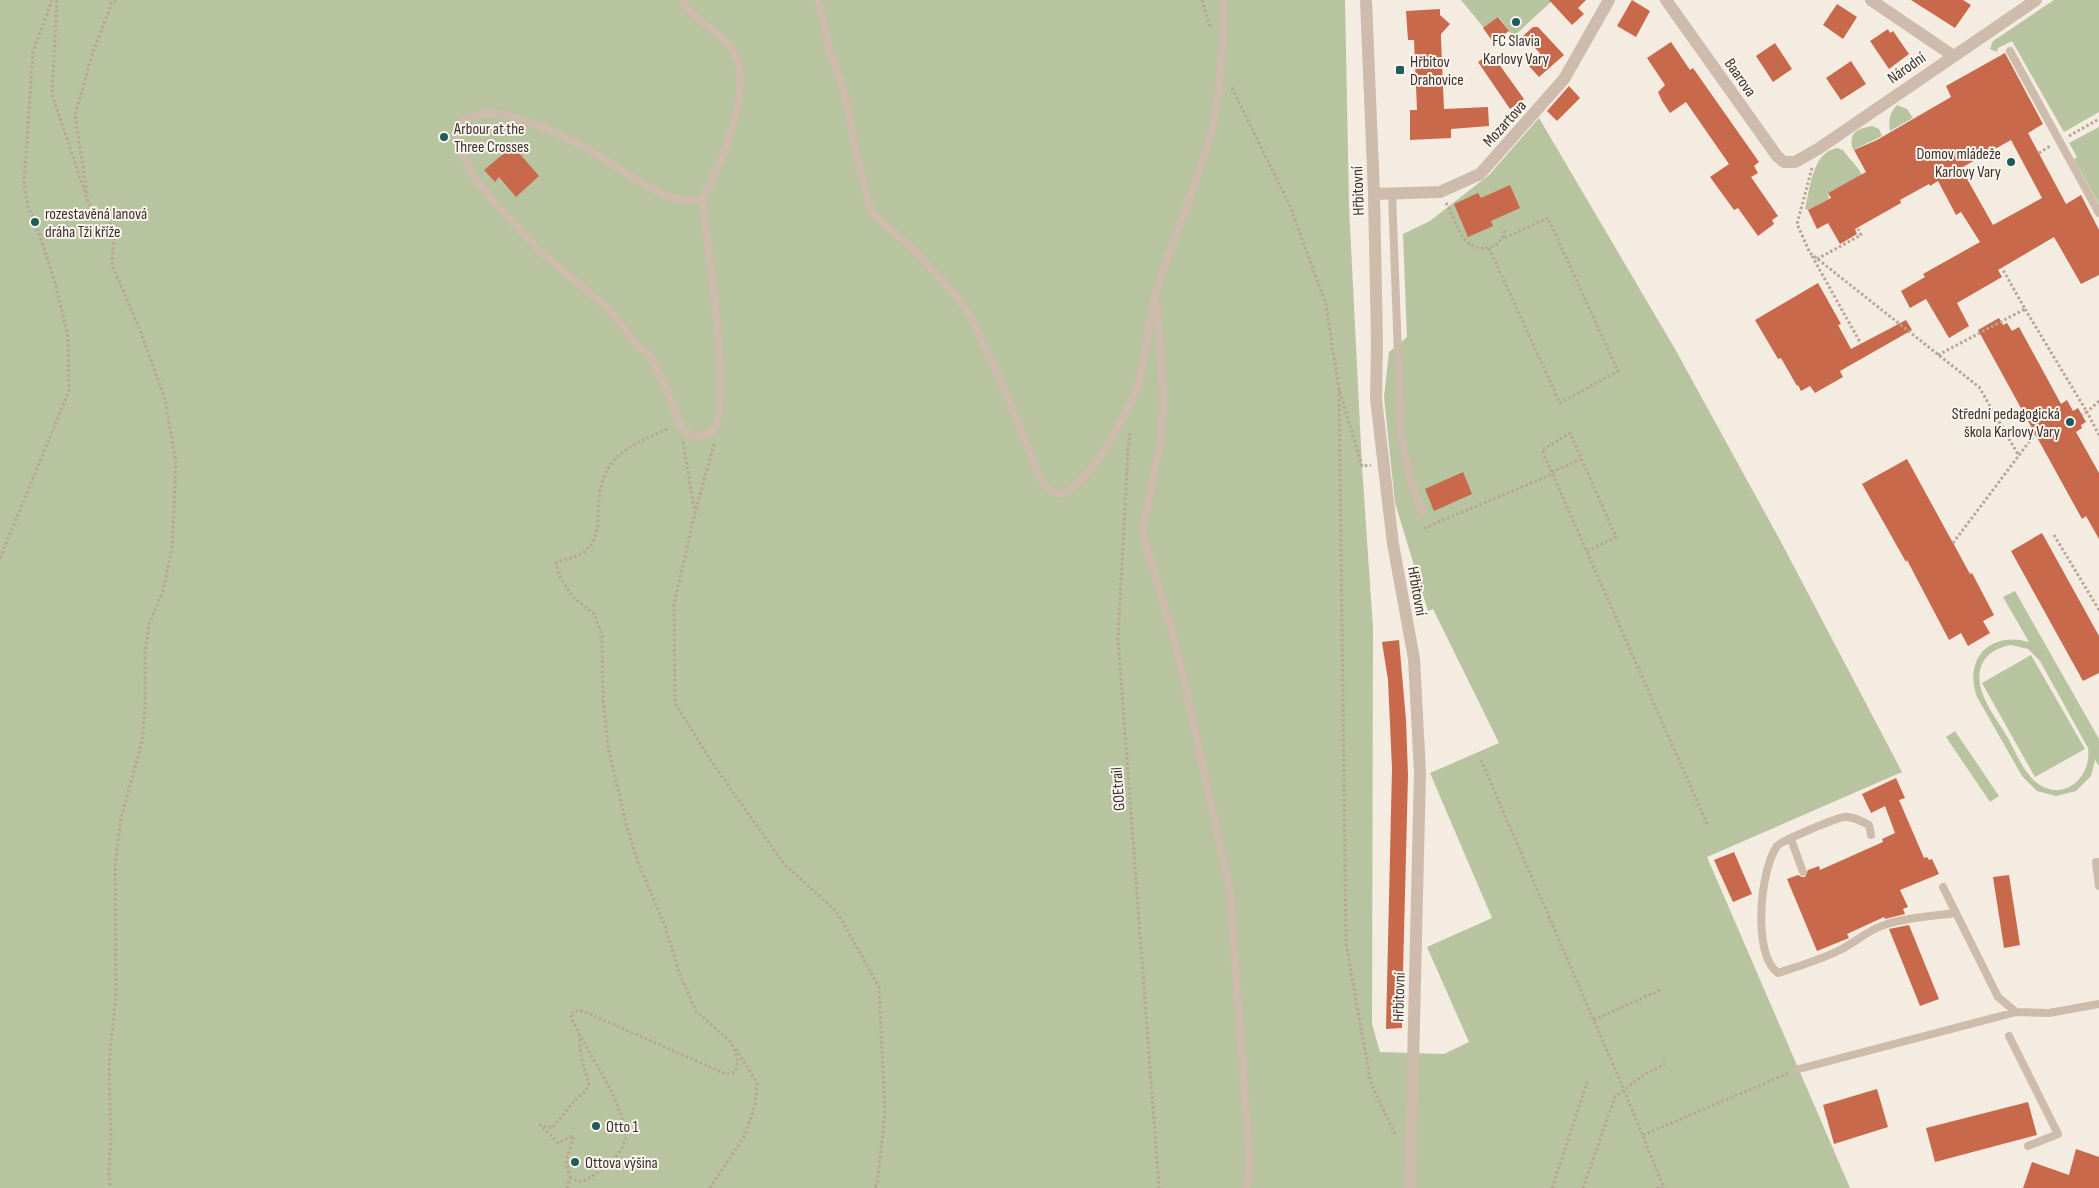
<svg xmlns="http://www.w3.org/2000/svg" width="2099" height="1188" font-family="'Sofia Sans Condensed',sans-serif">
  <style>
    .green { fill: #b8c4a0; fill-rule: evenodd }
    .building { fill: #c8694b; fill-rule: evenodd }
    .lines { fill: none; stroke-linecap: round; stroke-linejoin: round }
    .path { stroke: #b9a596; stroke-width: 3; stroke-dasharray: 2.5 2.5; stroke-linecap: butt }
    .service { stroke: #cdbbac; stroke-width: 8 }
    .minor { stroke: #cdbbac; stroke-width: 12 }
    .poi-dot { fill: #1f5a5e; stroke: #fbf5ee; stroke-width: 2 }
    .labels { text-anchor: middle; stroke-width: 4; stroke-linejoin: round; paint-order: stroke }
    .poi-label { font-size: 16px; fill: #3b302b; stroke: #fbf5ee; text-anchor: start }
    .street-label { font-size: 16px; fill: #3b302b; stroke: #fbf5ee }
  </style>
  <rect width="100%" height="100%" fill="#f4ebe1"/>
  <path class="green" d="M0,0H1345L1349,206L1362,466L1373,628L1372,1024L1380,1052L1444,1054L1469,1042L1427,947L1492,918L1430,773L1499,743L1433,609L1428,611L1395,503L1384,397L1389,352L1407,337L1403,234L1430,221L1489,175L1539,118L1675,349L1781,542L1902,772L1707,857L1850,1188H0Z
    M1461,0H1553L1513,37L1499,17L1484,28Z
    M2054,0H2099V112L2064,132L2012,41L1998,48L1997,52L1990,49L1993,41Z
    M1897,105L1907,109L1913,118L1890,131C1888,121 1890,112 1897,105Z
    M1872,126L1879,129L1882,136L1853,150C1848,133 1856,129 1872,126Z
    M2099,127V204L2074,159L2077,157L2069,143Z
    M1837,148L1843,150C1849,159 1857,165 1862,175L1828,193L1829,199L1808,210L1805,209C1810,190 1812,152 1837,148Z
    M2015,591L2099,739V766L2095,760L2091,776L2076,791L2056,796L2037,791L2022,776L1977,697C1963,658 1991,631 2029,642L2003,597ZM2011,645L2028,649L2040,661L2088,748C2092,777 2064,803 2037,783C2024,773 2016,753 2008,738C1996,717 1967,684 1985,659C1992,650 2001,647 2011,645Z
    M2031,655L2085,749L2035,777L1982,683Z
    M1955,731L1999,796L1990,802L1946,737Z"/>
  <path class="building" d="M1549,0H1586L1578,8L1584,14L1572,25Z
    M1632,0L1650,11L1636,37L1617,26Z
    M1911,0H1963L1971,5L1955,28Z
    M1837,4L1857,17L1843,39L1823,25Z
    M1440,9V15L1450,24L1441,34V39L1444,109L1488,107L1489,126L1451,129V138L1410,140V110H1417L1414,40H1408L1406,11Z
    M1498,17L1509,31L1493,42L1483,28Z
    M1533,27H1538L1564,55L1539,77L1528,65L1540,53L1523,36Z
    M1888,29L1890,33L1893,31L1909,54L1889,69L1870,41Z
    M1671,42L1690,70L1693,68L1759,162L1754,166L1758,173L1751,177L1778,216L1772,220L1774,224L1758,236L1738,208L1734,210L1710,177L1729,164L1686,102L1670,113L1662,101L1658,92L1665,85L1647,58Z
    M1775,43L1792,69L1773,82L1756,56Z
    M1491,53L1524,99L1510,109L1478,62Z
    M2005,53L2043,124L2028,133L2066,204L2081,195L2099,230V275L2081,284L2054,237L1998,270L2002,277L1957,303L1969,326L1949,338L1926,299L1910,308L1901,291L1925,277L1923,274L1980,242L1961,212L1956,215L1938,181L1930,186L1929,184L1900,200L1901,203L1855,229L1857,234L1840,244L1828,223L1817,229L1808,210L1831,198L1828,193L1866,172L1854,150L1877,140L1951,97L1946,86ZM2011,140L2042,198L1993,225L1961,168Z
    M1851,61L1866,84L1841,100L1826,78Z
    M1569,86L1580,98L1557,121L1547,111Z
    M513,146L539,176L516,197L499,177L495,182L484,170Z
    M1510,185L1520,208L1491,221L1493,226L1468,237L1454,204L1478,193L1481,198Z
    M1818,283L1841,324L1838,325L1851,349L1906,320L1912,330L1840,371L1843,377L1815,393L1810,386L1801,391L1798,385L1797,386L1781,358L1778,359L1755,320Z
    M1999,318L2003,325L2007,323L2012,331L2019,327L2061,404L2067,400L2073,411L2078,408L2086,422L2081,425L2082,428L2076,432L2099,473V539L2086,516L2082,519L1978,330Z
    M1907,459L1970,574L1972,573L1994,615L1983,621L1990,633L1968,646L1961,633L1949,640L1907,560L1906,562L1862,484Z
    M1463,472L1472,494L1434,511L1425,489Z
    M2042,533L2099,636V673L2083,681L2011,551Z
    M1399,640L1406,720L1408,775L1402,1013V1028L1386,1029L1392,768L1388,680L1382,642Z
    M1896,778L1905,798L1899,800L1924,858L1927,857L1929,860L1932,859L1939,874L1900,890L1908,907L1903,909L1905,914L1885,919L1884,917L1847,934L1849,938L1817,951L1787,879L1798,875L1802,877H1805L1808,870L1819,866L1820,870L1883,842L1882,839L1895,833L1885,806L1871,813L1862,794Z
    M1734,852L1752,894L1733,902L1714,860Z
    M2009,875L2020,945L2004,948L1993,877Z
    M1909,925L1939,999L1920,1006L1889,929Z
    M1877,1089L1888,1127L1834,1144L1823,1105Z
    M2028,1102L2037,1135L1935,1162L1926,1128Z
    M2076,1149L2099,1157V1188H2023L2032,1162L2069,1175Z"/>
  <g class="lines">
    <path class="path" d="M57,0L52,95L88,201L92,208L108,216L114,235L112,265L138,325L165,399L176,463L172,549L163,591L149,624L145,652V707L142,742L121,818L115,866L116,993L109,1065L111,1138L109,1169L110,1188
      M1202,0L1210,26
      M1232,88L1290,206L1326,305L1339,389L1362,466L1371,465
      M2069,136L2099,119
      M2039,153L2050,146
      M1812,168L1797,224L1810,253L1979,387L2019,456
      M87,193L75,115L93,52L112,2L116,0
      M1446,203C1458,222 1461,255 1491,247C1499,245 1503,238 1505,230
      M1489,248L1560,403L1618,371L1548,218L1502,239
      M1812,256L1861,344
      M1817,259L1861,235L1858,229
      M2025,309L2087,412L2082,415
      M1938,355L2025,309L2002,268
      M1339,389L1346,944L1371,1084L1396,1136
      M2099,401L2087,412L2099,435
      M1130,433L1128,451L1118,639L1159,1188
      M683,442L695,513
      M714,444L695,513L674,604L675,703L711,761L784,864L837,912L879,987L885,1113L877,1185L873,1188
      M1552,472L1581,459
      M1424,528L1553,474
      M2054,535L2099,610
      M1953,543L2035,434
      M1587,551L1616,537L1570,433L1542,450L1708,826
      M0,558L69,391L68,336L54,279L35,221L28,207L24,184L33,52L52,0
      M1481,760L1624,1090L1664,1188
      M1594,1020L1660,990
      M1643,1135L1789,1073
      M570,1178L566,1161L574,1137L572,1136L558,1143L540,1125L552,1128L577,1098L585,1092L589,1083L582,1061L579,1036
      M567,1188L570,1178L581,1182C597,1175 623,1156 626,1137C626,1133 624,1127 623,1122C612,1081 585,1052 570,1014L578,1010L590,1014L726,1074L735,1072L738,1061L732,1043L696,1011L679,972L665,926L638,862L626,824L608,746L603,699L602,635L594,614L572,596L559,575L556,563C566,558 580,558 587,549C597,540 598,526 598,514C599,457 624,448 670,428
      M710,1188L745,1135L755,1105L757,1083L736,1049
      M1552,1188L1588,1080
      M1583,1188L1615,1097L1645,1074L1665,1064
      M1657,1188L1663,1186"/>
    <path class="service" d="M683,0C690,19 713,27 726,42C729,46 733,50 735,54C753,88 720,169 702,199C673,206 645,185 621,170C588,148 553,128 514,118C507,116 499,113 492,113C482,113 471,117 462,120L457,136L459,147L472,174L496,205L542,253L604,305L620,322L633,341L650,356L667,390L680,424L684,431L693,435L702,436L712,432C734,406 706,239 702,199
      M817,0L821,9L829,51L840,78L848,109L856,155L872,213L912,248L951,290L969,313L1006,393L1040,478C1044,484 1048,492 1056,493C1084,497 1128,413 1136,389C1147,359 1147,320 1157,289C1173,238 1196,188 1210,135C1222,91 1223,45 1223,0
      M2010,51L2099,213
      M1392,193L1401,436L1409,474L1422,512
      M1157,303L1163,397L1161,439L1142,531L1177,650L1230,891L1250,1169L1246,1188
      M1871,835L1869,825C1861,821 1853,816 1844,817C1836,818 1781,841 1777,846C1760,870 1752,955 1778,973C1799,966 1820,960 1840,950C1856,942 1869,929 1887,924C1910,917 1933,916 1956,913
      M1791,839L1803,872
      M2099,862H2096L2099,886
      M1943,887L1998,997L2016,1012L2049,1013L2099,1004
      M2009,1036L2058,1134L2028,1146
      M1799,1069L2016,1012"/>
    <path class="minor" d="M1366,0L1374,194L1377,343L1376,399L1393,544L1414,659L1420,772L1410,1188
      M1666,0L1777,156L1784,162H1795L1818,149L2036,0
      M1871,0L1952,55
      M1374,194L1440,192L1480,174L1564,79L1609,0"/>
  </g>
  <g class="poi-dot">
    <circle cx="1516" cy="22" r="5"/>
    <rect x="1395" y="65" width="10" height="10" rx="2.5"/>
    <circle cx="444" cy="137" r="5"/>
    <circle cx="2011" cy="162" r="5"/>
    <circle cx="35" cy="222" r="5"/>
    <circle cx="2070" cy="422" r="5"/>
    <circle cx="596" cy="1126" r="5"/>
    <circle cx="575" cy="1162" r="5"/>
  </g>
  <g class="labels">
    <g class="poi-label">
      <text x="1516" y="46" text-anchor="middle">FC Slavia<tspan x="1516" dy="18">Karlovy Vary</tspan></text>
      <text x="1410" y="67">Hřbitov<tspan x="1410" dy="18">Drahovice</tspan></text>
      <text x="454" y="134">Arbour at the<tspan x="454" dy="18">Three Crosses</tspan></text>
      <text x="2001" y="159" text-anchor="end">Domov mládeže<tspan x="2001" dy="18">Karlovy Vary</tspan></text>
      <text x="45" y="219">rozestavěná lanová<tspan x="45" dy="18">dráha Tži kříže</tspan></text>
      <text x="2060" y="419" text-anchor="end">Střední pedagogická<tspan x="2060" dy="18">škola Karlovy Vary</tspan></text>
      <text x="606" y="1132">Otto 1</text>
      <text x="585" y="1168">Ottova výšina</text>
    </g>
    <g class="street-label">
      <text transform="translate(1906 67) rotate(-35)" y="6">Národní</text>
      <text transform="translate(1741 77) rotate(55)" y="6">Baarova</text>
      <text transform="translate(1504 123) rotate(-48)" y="6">Mozartova</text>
      <text transform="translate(1357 191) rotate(-92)" y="6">Hřbitovní</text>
      <text transform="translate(1418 591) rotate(80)" y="6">Hřbitovní</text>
      <text transform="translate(1117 789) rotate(-94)" y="6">GOEtrail</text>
      <text transform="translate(1398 997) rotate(-88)" y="6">Hřbitovní</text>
    </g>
  </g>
</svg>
